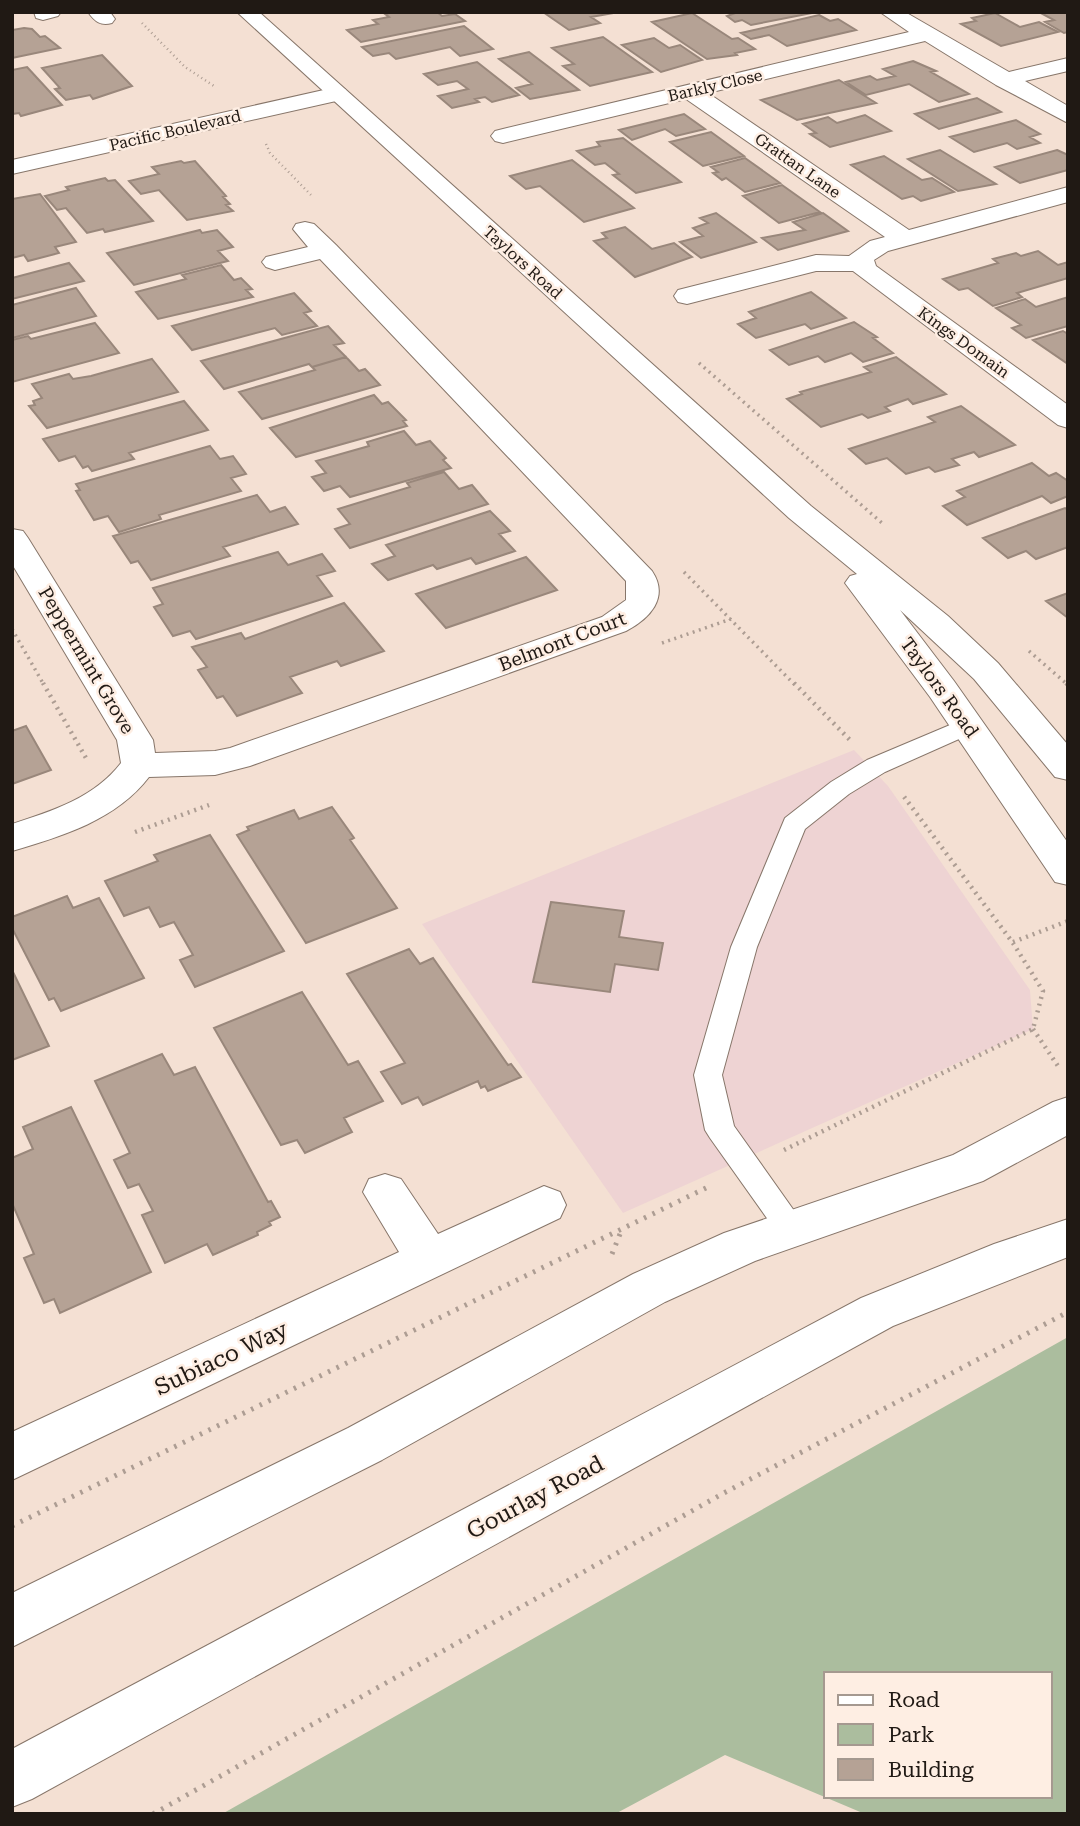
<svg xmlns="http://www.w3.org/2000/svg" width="1080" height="1826" font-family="'Roboto Serif',serif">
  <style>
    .commercial { fill: #eed3d3 }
    .green { fill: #abbd9e; fill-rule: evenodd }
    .building { fill: #b5a295; stroke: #99877b; stroke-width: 2 }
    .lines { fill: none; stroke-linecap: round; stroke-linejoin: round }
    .lane-casing { stroke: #87766a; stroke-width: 2 }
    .street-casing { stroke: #87766a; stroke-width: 2 }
    .secondary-casing { stroke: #87766a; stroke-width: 2 }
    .path-far3 { stroke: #ad9d93; stroke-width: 2.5; stroke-dasharray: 1 3.5; stroke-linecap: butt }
    .path-far2 { stroke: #ad9d93; stroke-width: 3.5; stroke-dasharray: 2 4.5; stroke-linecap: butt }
    .path-far1 { stroke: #ad9d93; stroke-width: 4.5; stroke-dasharray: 2 5; stroke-linecap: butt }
    .path { stroke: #ad9d93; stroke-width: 5; stroke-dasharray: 2.5 7; stroke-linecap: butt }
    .lane { fill: #fff; fill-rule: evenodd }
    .street { fill: #fff; fill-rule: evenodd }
    .secondary { fill: #fff; fill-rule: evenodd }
    .labels { text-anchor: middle; stroke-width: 5; stroke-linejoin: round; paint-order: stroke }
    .far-street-label { font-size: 16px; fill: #201914; stroke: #feeee3 }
    .street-label { font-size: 19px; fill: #201914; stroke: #feeee3 }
    .near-street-label { font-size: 23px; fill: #201914; stroke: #feeee3 }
  </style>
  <rect width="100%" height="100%" fill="#f4e0d3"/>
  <path class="commercial" d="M854,750L888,786L1030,990L1033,1029L623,1213L422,924Z"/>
  <path class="green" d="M1068,1337V1814H865L725,1755L615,1814H222ZM826,1674H1050V1796H826Z"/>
  <path class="building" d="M394,12H437L442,16L455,14L465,21L361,42L347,30L378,24L373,20L389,17L385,14Z
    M543,12H612L613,13L591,17L600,23L569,30Z
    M738,12H817L751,25L742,20L735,22L727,16Z
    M1039,12H1068V32L1064,33L1045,22L1054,20Z
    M692,13L732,39L738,38L755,49L735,53L737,55L707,59L652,22Z
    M995,13L1020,27L1039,22L1058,32L1001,46L961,24L976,21L972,18Z
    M819,15L830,21L838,19L856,30L787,46L769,35L751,39L741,33Z
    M464,26L493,49L460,56L450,47L396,59L389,53L373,56L362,47Z
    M24,28L32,29L40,37L45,36L60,48L12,58V30Z
    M603,37L652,72L590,86L563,66L574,64L552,48Z
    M654,38L669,48L680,45L702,60L661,72L622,45Z
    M529,52L579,90L530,99L516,88L532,84L499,59Z
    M102,55L132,86L93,99L90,95L66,100L55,89L60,88L42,68Z
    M913,61L936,71L931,72L969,94L939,102L909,84L866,95L846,82L870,76L877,80L895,76L883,69Z
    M477,62L519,95L492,102L485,97L475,99L479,102L452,108L438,96L468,89L457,81L438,85L424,74Z
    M27,67L62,105L21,116L19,113L12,114V70Z
    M839,80L876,103L797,120L761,100Z
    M977,98L1001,112L939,129L915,114Z
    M684,114L705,129L676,136L665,129L632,140L619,130Z
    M865,115L891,131L830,147L810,134L816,133L803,124L828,117L837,123Z
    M1016,120L1040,134L1030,137L1040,143L1017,149L1007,143L974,152L950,137Z
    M711,132L744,156L703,166L670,142Z
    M623,138L681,182L636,193L613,175L619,174L605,163L595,165L577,151L600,146L597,142Z
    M940,150L996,184L958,191L908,159Z
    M1057,150L1068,155V170L1020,183L995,167Z
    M884,156L922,180L932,178L954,192L921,201L913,196L902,199L851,165Z
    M745,158L780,183L745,192L726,178L722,180L713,173L718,172L711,167Z
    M572,160L634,208L584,222L540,186L526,189L510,176Z
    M181,161L184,163L195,161L226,196L223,197L230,204L226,205L233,211L187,220L159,190L141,194L129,181L159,174L152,167Z
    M105,178L108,181L115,180L153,221L105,232L103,229L87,233L66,208L57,210L45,196L69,190L66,187Z
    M782,185L820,212L779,223L743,196Z
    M40,194L76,242L55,247L59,253L28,261L24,255L12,258V199Z
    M716,213L756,242L701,258L680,242L703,236L693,228L708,223L700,218Z
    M823,213L848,231L778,250L762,238L805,230L793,222Z
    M625,227L652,249L674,243L692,257L635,277L594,241L607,238L602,233Z
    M200,230L202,233L217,230L233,247L218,251L228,261L134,285L107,253Z
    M1038,251L1058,265L1068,262V278L1017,293L1022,297L993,306L968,288L959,290L943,279L998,263L993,259L1016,253L1021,256Z
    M69,263L84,281L12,299V278Z
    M221,265L234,280L241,278L252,289L246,290L253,297L158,319L136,292L186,279L182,275Z
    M76,288L96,316L12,338V305Z
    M811,292L846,318L811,329L805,324L756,338L738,324L756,318L749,312Z
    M294,293L311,311L304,313L317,326L282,335L275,328L192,350L172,326Z
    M1068,297V326L1026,338L1012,328L1021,325L996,308L1025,299L1036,307Z
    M854,322L877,337L873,338L893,353L863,362L851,353L825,362L818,356L789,365L770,350Z
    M95,323L119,353L12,382V340L28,336L31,339Z
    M328,326L344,343L334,345L346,357L312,367L309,364L224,389L201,361Z
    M1063,331L1068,334V364L1033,340Z
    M346,357L359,371L365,369L380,385L262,419L239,392L315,370L312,367Z
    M896,357L946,394L913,404L908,399L885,407L890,411L868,418L862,414L821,427L787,399L802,394L800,392L871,372L864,367Z
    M152,359L178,392L47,428L29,406L35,405L33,401L42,398L32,384L69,374L73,379L91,376Z
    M374,395L382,404L388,402L406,420L403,421L407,426L296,457L270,428Z
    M184,401L208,430L129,453L134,459L92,471L88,466L83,468L75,456L59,461L43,439Z
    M961,406L1015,445L979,457L974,452L952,459L959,465L935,472L929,467L906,474L887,458L866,464L849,449L935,422L928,417Z
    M404,431L416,445L430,441L446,458L443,460L451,468L350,497L340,486L324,491L312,477L326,473L316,461L369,446L367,442Z
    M210,446L220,459L233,456L246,474L231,478L241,491L159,515L161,519L119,532L108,516L94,520L76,491L80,490L76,484Z
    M1032,463L1049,476L1056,473L1068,481V496L1051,503L1042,496L967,525L943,506L965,497L957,491Z
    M444,472L459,489L472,485L488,504L350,548L335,529L350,524L338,509L410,487L407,483Z
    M257,495L270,512L285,507L298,524L223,547L230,556L151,580L138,561L131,563L113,536Z
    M1065,508L1068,510V547L1036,559L1026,551L1008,558L983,538Z
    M490,511L510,531L499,534L515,551L476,564L471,558L437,569L433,565L388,580L372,564L395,556L386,545Z
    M278,552L288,565L322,554L335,571L317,576L332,596L196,639L190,631L173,636L154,607L163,604L153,588Z
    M526,557L557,590L446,628L416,594Z
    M1068,593V618L1046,601Z
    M344,603L384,651L341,666L337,661L290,677L302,693L237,716L223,696L217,698L198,670L207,667L192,647L241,633L245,639Z
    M26,726L51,770L12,784V731Z
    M332,807L354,838L350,840L397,908L306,943L237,835L249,830L247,827L294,810L299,819Z
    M210,835L284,951L195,987L180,960L193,955L174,922L160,927L149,907L124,916L105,881L158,861L154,855Z
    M67,896L73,908L99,898L144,978L61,1011L54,998L49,1000L12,928V917Z
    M551,902L624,911L619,937L663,943L658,970L615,964L610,992L533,982Z
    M409,949L420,964L433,958L508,1065L511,1064L521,1077L488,1091L485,1086L481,1088L478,1081L423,1105L418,1097L402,1104L381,1072L405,1063L347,974Z
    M12,970L49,1046L12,1060Z
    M302,992L348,1065L358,1061L383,1101L344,1118L352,1132L305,1153L297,1140L281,1145L214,1028Z
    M162,1054L174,1075L195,1067L268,1202L271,1201L280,1217L269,1222L271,1225L257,1232L258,1235L213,1255L207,1244L165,1263L142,1215L153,1211L139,1184L128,1188L114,1160L130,1153L95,1081Z
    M71,1107L151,1272L60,1313L54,1299L44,1303L24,1258L34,1254L12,1203V1158L33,1149L23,1127Z"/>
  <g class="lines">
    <defs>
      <path id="lane" d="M969,717L977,719L981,725L977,731L885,772L849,794L805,829L757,947L722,1075L734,1126L807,1229L803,1238L792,1242L781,1238L710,1138L705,1130L694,1075L731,947L785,818L831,782L867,760Z"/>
      <path id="street" d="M34,12H61L58,16L43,20L36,18Z
        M88,12H110L115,19L112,23C101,26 95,22 88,12Z
        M880,12H905L1009,72L1068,58V71L1025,81L1068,106V123L996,85L925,41L708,93L909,230L1068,187V202L888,251L874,260L876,266L1068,405V428L1058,425L853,271H816L687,304L678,302L674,296L678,290L816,255L849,256L870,241L885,237L686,99L503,143L495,141L491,136L495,131L503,129L909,32Z
        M337,87L345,89L348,94L345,99L12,174V160Z
        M305,222L314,224L336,245L652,571C670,598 649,619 626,631L250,766L215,775L149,777C116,820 63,836 12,851V824C52,811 94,798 121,763L117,740L12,564V529L23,531L28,538L153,740L155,753L215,751L230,748L602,617L626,600V581L320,259L275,270L266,267L262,262L266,257L308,247L293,229L296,224Z
        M385,1174L401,1179L438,1234L544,1186L560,1192L566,1205L560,1218L12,1480V1432L399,1252L363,1192L369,1179Z"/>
      <path id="secondary" d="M237,12H259L811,506L948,616L998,663L1068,745V780L1055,777L974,679L900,610L954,681L1068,843V885L1055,882L930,697L845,583L850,576L857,574L789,518Z
        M1068,1097V1135L983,1181L755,1261L665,1302L382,1460L12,1647V1593L348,1428L633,1274L724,1233L953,1155L1053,1102Z
        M1068,1219V1257L893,1326L32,1799L12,1807V1749L861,1298L994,1244Z"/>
    </defs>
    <use href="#lane" class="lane-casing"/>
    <use href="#street" class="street-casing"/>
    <use href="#secondary" class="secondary-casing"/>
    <path class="path-far3" d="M142,23L185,67L214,86
      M266,144L270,153L311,195"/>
    <path class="path-far2" d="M699,363L882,523
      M684,572L795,685
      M12,629L44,685
      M662,643L731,619
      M1029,651L1068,685"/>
    <path class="path-far1" d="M43,683L86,758
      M794,683L850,740
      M1066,683L1068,685
      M135,832L209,805
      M1013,942L1068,921
      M1033,1029L1060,1069
      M784,1150L1033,1029L1043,991L1013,943L902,794"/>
    <path class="path" d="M612,1254L622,1229
      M12,1526L710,1186
      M153,1814L722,1494L1068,1312"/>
    <use href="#lane" class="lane"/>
    <use href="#street" class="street"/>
    <use href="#secondary" class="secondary"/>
  </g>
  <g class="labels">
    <g class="far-street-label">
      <text transform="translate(715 85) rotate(-13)" y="6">Barkly Close</text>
      <text transform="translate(175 130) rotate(-13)" y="6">Pacific Boulevard</text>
      <text transform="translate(798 165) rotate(35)" y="6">Grattan Lane</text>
      <text transform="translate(523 262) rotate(42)" y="6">Taylors Road</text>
      <text transform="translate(964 342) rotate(36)" y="6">Kings Domain</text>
    </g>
    <g class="street-label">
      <text transform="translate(562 641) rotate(-21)" y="7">Belmont Court</text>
      <text transform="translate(87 660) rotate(59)" y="7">Peppermint Grove</text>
      <text transform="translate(940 687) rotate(54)" y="7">Taylors Road</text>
    </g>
    <g class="near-street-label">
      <text transform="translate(221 1358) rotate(-25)" y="8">Subiaco Way</text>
      <text transform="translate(535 1497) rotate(-28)" y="8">Gourlay Road</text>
    </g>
  </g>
  <rect width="1080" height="1826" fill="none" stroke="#201914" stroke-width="28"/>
  <rect x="824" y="1672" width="228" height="126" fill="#feeee3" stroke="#a59990" stroke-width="2"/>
  <rect x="838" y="1695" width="35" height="10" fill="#ffffff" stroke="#a59990" stroke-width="2"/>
  <text x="888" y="1707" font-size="21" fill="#201914">Road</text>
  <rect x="838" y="1724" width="35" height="21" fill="#abbd9e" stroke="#a59990" stroke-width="2"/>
  <text x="888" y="1742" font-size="21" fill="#201914">Park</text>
  <rect x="838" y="1759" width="35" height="21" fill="#b5a295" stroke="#a59990" stroke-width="2"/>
  <text x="888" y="1777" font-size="21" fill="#201914">Building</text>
</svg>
